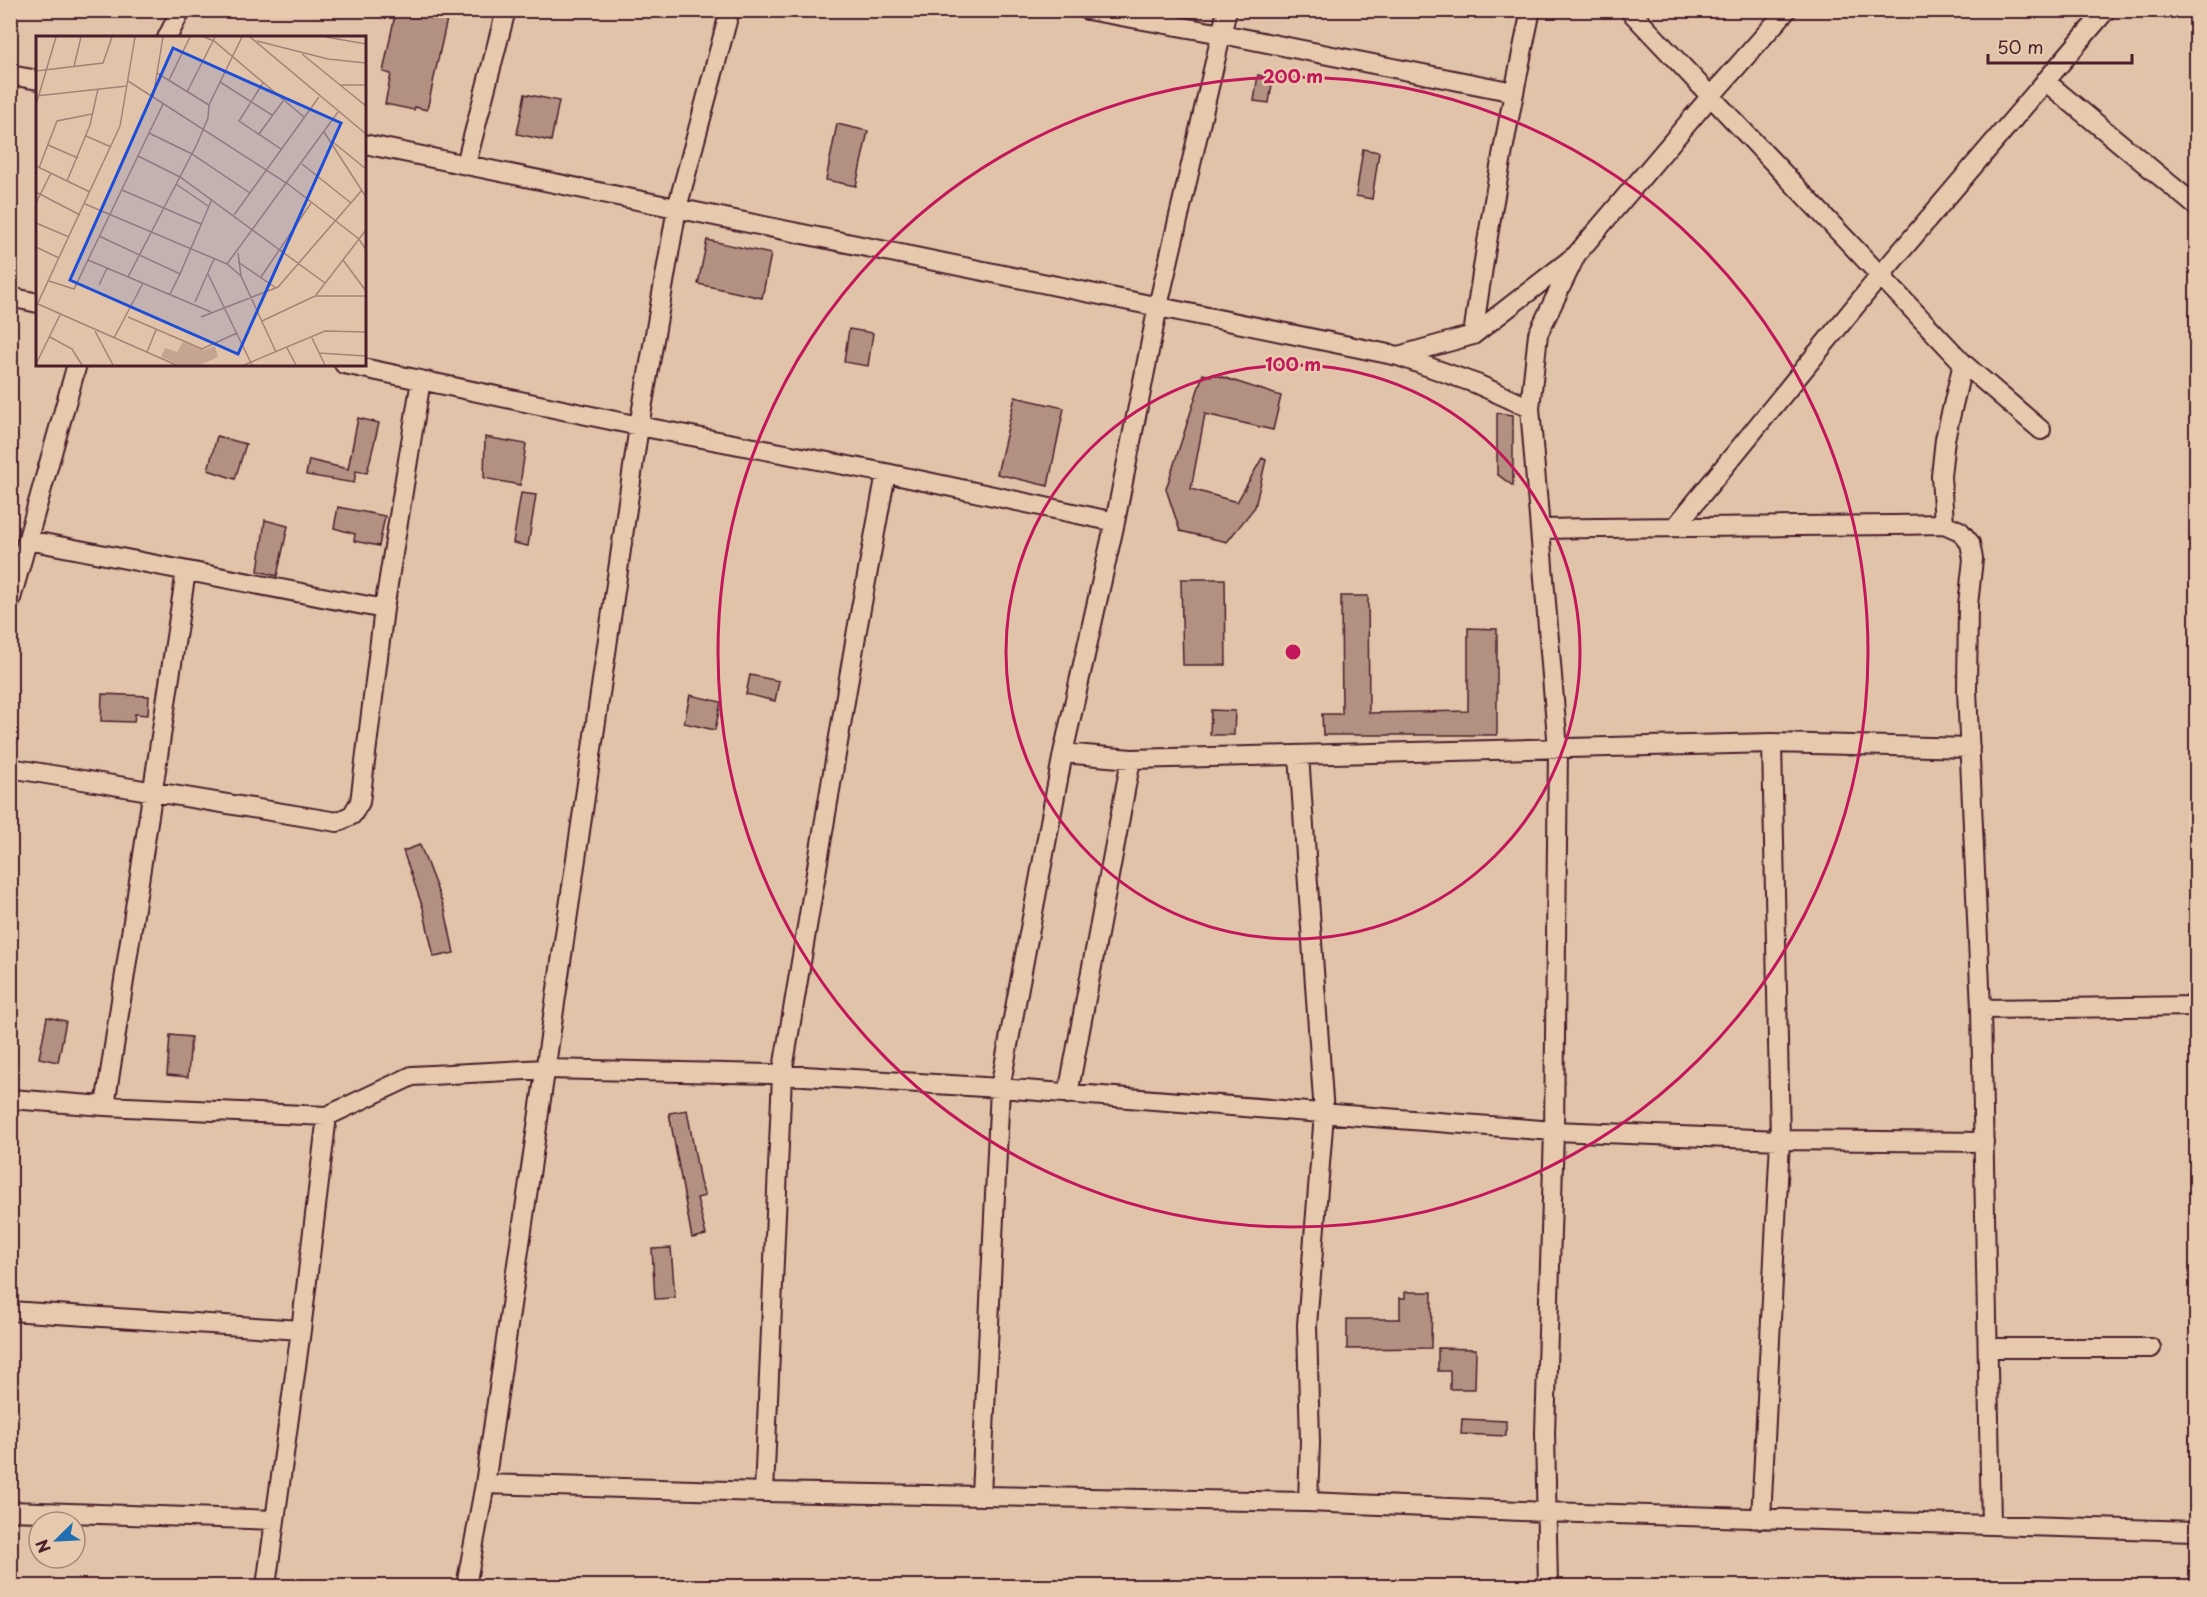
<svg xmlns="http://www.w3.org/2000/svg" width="2207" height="1597" font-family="'Playpen Sans',sans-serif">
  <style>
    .building { fill: #b29082; stroke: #4a1f2b; stroke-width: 1.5 }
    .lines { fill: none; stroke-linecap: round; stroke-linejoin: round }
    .street-casing { stroke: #4a1f2b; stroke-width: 22 }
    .street { stroke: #e7caae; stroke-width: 18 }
    .ring { fill: none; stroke: #c2185b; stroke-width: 3 }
    .inset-road { fill: none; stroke: #a58177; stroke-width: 1.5 }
    .view { fill: #1d4ed8; fill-opacity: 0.15; stroke: #1d4ed8; stroke-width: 3 }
    .inset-edge { fill: none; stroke: #4a1f2b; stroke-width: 3 }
    .centre { fill: #c2185b; stroke: #e7caae; stroke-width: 3 }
    .ring-label { font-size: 18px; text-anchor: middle; font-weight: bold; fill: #c2185b; stroke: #e7caae; stroke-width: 5; stroke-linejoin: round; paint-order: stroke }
  </style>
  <rect width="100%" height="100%" fill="#e1c3a9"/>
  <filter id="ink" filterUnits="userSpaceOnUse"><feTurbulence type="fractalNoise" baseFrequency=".0167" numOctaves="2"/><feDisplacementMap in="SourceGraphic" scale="12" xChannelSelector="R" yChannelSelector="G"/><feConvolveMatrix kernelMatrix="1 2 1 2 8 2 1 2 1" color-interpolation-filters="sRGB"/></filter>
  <g filter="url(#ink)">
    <path class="building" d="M396,10H449L427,110L415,107L414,110L385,104L391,74L383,72Z
      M1258,75L1273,78L1269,103L1254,101Z
      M525,94L559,101L551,141L517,134Z
      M837,124L868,131L856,186L826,180Z
      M1363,149L1379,152L1372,199L1356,196Z
      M707,240L771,254L762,298L698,284Z
      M849,329L873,333L868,366L844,362Z
      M1203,374L1211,376L1213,374L1281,396L1273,430L1205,414L1191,489L1237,502L1262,458L1266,460L1255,507L1227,542L1180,531L1166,489Z
      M1015,397L1064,408L1048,486L997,474Z
      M1497,413L1513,415V486L1497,474Z
      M358,418L379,423L367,473L356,471L354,483L306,475L309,460L348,469Z
      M217,436L246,444L235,479L208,470Z
      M485,437L526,444L520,485L484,478Z
      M521,493L536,495L528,546L513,543Z
      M338,507L385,516L379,546L354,541L355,534L334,528Z
      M265,520L288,526L277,576L258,571Z
      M1181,579H1225L1226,665H1183Z
      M1341,596H1368L1369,713L1468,711V628L1497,629V735H1323L1322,714H1342Z
      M750,675L779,681L775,701L746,694Z
      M102,694L149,696L148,715L135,714L134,722L101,721Z
      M690,695L721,702L715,730L684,723Z
      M1211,710L1235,711L1234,735H1210Z
      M420,845L445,910L454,953L434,957L423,908L403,851Z
      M47,1017L66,1021L58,1062L39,1058Z
      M170,1035L191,1037L188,1077L167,1075Z
      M687,1110L700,1182L705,1196L697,1198L706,1235L692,1238L669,1113Z
      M671,1248L675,1298L655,1299L652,1249Z
      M1405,1292H1432L1431,1348L1347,1349V1319H1400V1298H1405Z
      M1438,1348L1476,1349L1475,1389H1450V1371H1438Z
      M1462,1419L1506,1421V1436L1461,1434Z"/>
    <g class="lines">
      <defs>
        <path id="street" d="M1087,10L1222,34L1514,92
          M1629,10L1963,363L2041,430
          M167,38L181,10
          M10,75L38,80
          M2045,81L2196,206
          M364,144L1398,356L1477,384L1530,408
          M466,164L506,10
          M10,297L38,303
          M1473,335C1488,226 1508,118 1531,10
          M1398,356L1473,335L1576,255L1710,97L1787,10
          M344,364L639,426L886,473L1115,522
          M1944,524L1941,476L1945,439L1963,363
          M1676,526L1879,277L2106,10
          M1540,529C1674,526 1809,527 1944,524L1960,531L1970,543L1973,559L1968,605L1967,690L1981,1009L1991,1524
          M28,540L384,609
          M10,602L77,364
          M1772,743L1970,748
          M1063,753L1131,759L1772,743L1780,1140L1761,1519
          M1299,755L1324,1114L1307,1325L1310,1442L1308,1502
          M10,768L337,822L352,815L360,802L384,609L421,380
          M1981,1009L2196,1006
          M1068,1094L1131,759
          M10,1099L105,1106L327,1116L412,1076L546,1069L772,1074L1000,1088L1554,1131L1780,1140L1984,1142
          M105,1106L186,571
          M10,1311L301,1330
          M1988,1348H2151
          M485,1484L764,1492L1308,1502L1546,1512L2196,1531
          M764,1492L782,1075L857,630L886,473
          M981,1495L1000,1088L1063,753L1115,522L1158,306L1227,10
          M10,1511L275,1520
          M266,1586L301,1330L327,1116
          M466,1586L485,1484L639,426L677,208L730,10
          M1548,1586L1545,1433L1554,1131L1558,749L1530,408L1538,334L1576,255"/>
      </defs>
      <use href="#street" class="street-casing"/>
      <use href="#street" class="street"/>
    </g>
  </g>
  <g class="ring">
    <circle cx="1293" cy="652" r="287"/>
    <circle cx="1293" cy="652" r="575"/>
  </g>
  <g transform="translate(36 36)">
    <rect width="330" height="330" fill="#e1c3a9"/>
    <path d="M147,306L168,314L179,310L182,321L164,329H143L125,321L129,312L141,316Z" fill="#c5a592"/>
    <path class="inset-road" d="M168,1L178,5L268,81M214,1L330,98M290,1L330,8M221,5L292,23L330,27M266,18L330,70M38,30L45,1M0,35L67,27L76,1M121,37L173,69M133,44L154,1M92,45L252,148L323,203L330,214M184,46L236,79M227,47L203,85L245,113M303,49H330M151,56L179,1M0,60L91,50M117,61L127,1M0,69L20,1M288,96L330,161M113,97L156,118L214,157M223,98L247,65M50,100L75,111M298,107L330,133M12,109L42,122M102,120L144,141L289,247M266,128L315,167M0,130L54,156M3,132L21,85L56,78M31,145L54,89L62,53M140,148L172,170M86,154L165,188M0,156L44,179M0,167L15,137M49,168L191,228L205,240M198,179L283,61M0,187L33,201M63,200L144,238L176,163M0,211L23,222M202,217L205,240L240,316M52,224L175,276M307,224L330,255M202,226L240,252M191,228L302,76M172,238L216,329M92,241L161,108L172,82L173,69L206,1M225,241L275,167M13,245L38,253L127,68M63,249L71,232M134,258L144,238M280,259L330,194M159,266L178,223M2,268L140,329M0,271L84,90L99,1M92,281L166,313L201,297M165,281L242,251L326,154M226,285L279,260H330M59,295L77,329M275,300L289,329M14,301L36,313L46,329M78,302L107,247M251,312L260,329M111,316L120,294M283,317L330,320M0,328L24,279M208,329L289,295L330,296"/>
    <path class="view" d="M137,12L305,87L202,318L34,244Z"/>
    <rect width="330" height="330" class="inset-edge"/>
  </g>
  <circle cx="1293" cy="652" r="9" class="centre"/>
  <g class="ring-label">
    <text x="1293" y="83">200 m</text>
    <text x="1293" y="371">100 m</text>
  </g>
  <rect width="2207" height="1597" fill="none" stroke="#e7caae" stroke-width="36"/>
  <rect x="18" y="18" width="2171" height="1561" fill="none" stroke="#4a1f2b" stroke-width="2" filter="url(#ink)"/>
  <g transform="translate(57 1540) rotate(246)"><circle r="28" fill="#e7caae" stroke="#a8867a" stroke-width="1.5"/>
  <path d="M0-4.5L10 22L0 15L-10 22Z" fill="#1f6fb2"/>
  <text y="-9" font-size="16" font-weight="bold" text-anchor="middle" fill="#4a1f2b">N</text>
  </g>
  <path d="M1988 54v9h144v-9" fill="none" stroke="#4a1f2b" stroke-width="3"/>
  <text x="1997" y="54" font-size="18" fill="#4a1f2b" stroke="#e7caae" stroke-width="4.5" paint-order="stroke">50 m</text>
</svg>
